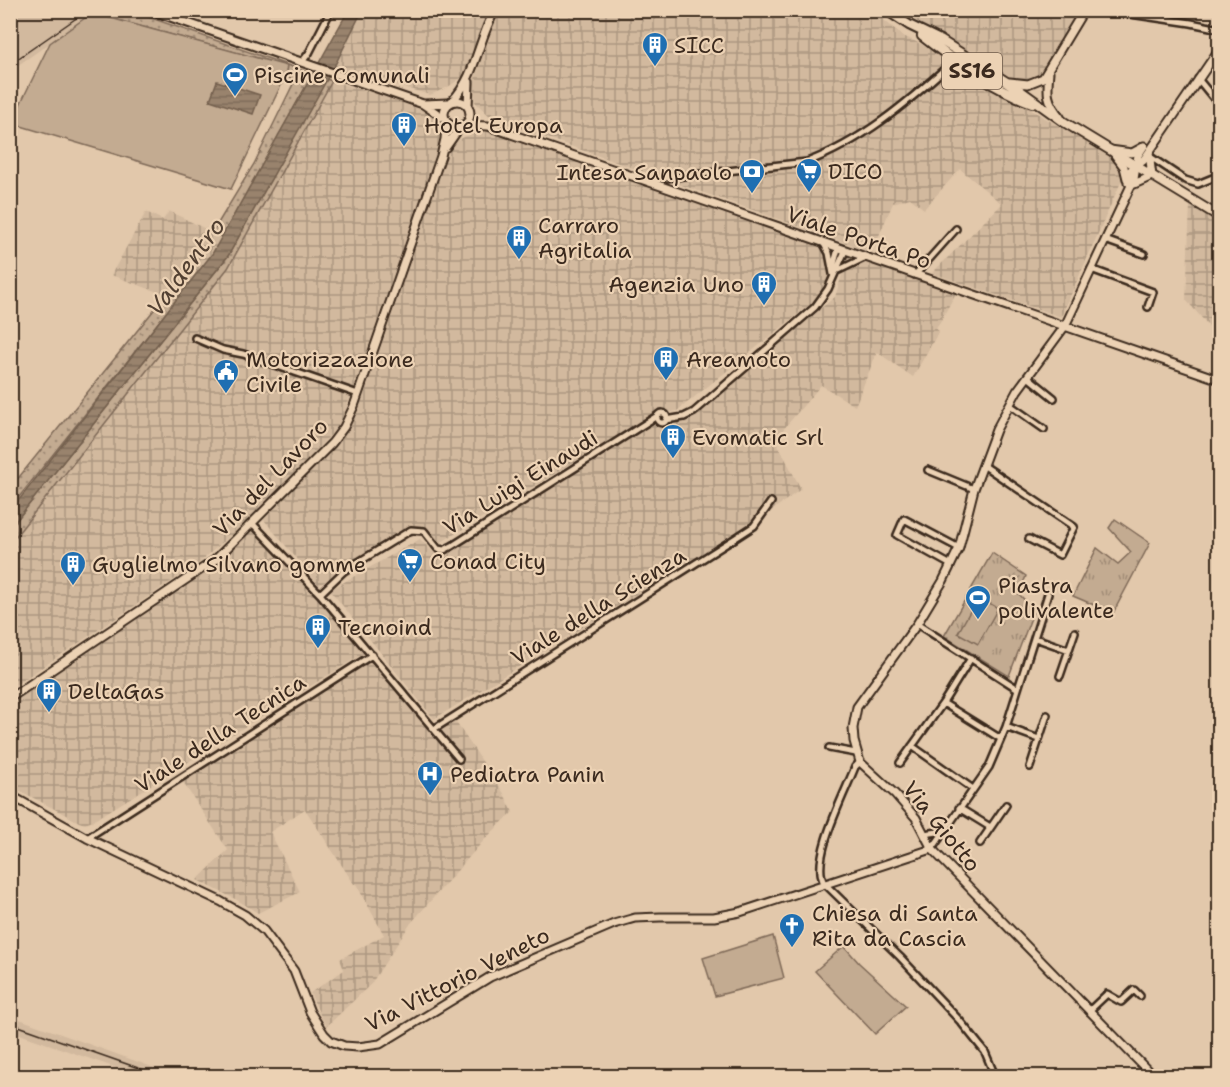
<svg xmlns="http://www.w3.org/2000/svg" width="1230" height="1087" font-family="'Shantell Sans',sans-serif">
  <style>
    .built { fill: #d2b99e }
    .industrial { fill: url(#industrial-grid) }
    .grass { fill: url(#grass-dots); stroke: #7f6a58; stroke-width: 1.5 }
    .park { fill: url(#park-tufts); stroke: #7f6a58; stroke-width: 1.5 }
    .garden { fill: #c3ab91; stroke: #7f6a58; stroke-width: 1.5 }
    .water { fill: url(#water-rules); stroke: #735f4d; stroke-width: 1.5 }
    .lines { fill: none; stroke-linecap: round; stroke-linejoin: round }
    .street-casing { stroke: #3b2a1e; stroke-width: 10 }
    .secondary-casing { stroke: #3b2a1e; stroke-width: 11 }
    .primary-casing { stroke: #3b2a1e; stroke-width: 12 }
    .street { stroke: #ecd2b4; stroke-width: 5 }
    .secondary { stroke: #ecd2b4; stroke-width: 7 }
    .primary { stroke: #ecd2b4; stroke-width: 8 }
    .rail { stroke: #3b2a1e; stroke-width: 1.5 }
    .labels { text-anchor: middle; stroke-width: 4.5; stroke-linejoin: round; paint-order: stroke }
    .shield { fill: #ecd2b4; stroke: #705c4b; stroke-width: 1.5 }
    .shield-label { font-size: 21px; font-weight: bold; fill: #3b2a1e }
    .poi-label { font-size: 22px; fill: #3b2a1e; stroke: #ecd2b4; text-anchor: start }
    .street-label { font-size: 22px; fill: #3b2a1e; stroke: #ecd2b4 }
    .water-label { font-size: 24px; font-style: italic; fill: #524032; stroke: #ecd2b4 }
  </style>
  <defs>
    <pattern id="industrial-grid" width="8" height="8" patternUnits="userSpaceOnUse" patternTransform="scale(1.5)"><rect width="8" height="8" fill="#d2b99e"/><path d="M0 4h8M4 0v8" fill="none" stroke="#ac9780"/></pattern>
    <pattern id="grass-dots" width="8" height="8" patternUnits="userSpaceOnUse" patternTransform="scale(1.5)"><rect width="8" height="8" fill="#c3ab91"/><path d="M2 2h.1M6 6h.1" fill="none" stroke="#a08b76" stroke-width="1.8" stroke-linecap="round"/></pattern>
    <pattern id="park-tufts" width="24" height="20" patternUnits="userSpaceOnUse" patternTransform="scale(1.5)"><rect width="24" height="20" fill="#c3ab91"/><path d="M3 7l-1-3M5 7V3M7 7l1-3M15 17l-1-3M17 17v-4M19 17l1-3" fill="none" stroke="#a08b76"/></pattern>
    <pattern id="water-rules" width="6" height="5" patternUnits="userSpaceOnUse" patternTransform="scale(1.5)"><rect width="6" height="5" fill="#99836d"/><path d="M0 2.5h6" fill="none" stroke="#7e6b59"/></pattern>
  </defs>
  <rect width="100%" height="100%" fill="#e2c8ab"/>
  <filter id="ink" filterUnits="userSpaceOnUse"><feTurbulence type="fractalNoise" baseFrequency=".0167" numOctaves="2"/><feDisplacementMap in="SourceGraphic" scale="12" xChannelSelector="R" yChannelSelector="G"/><feConvolveMatrix kernelMatrix="1 2 1 2 8 2 1 2 1" color-interpolation-filters="sRGB"/></filter>
  <g filter="url(#ink)">
    <path class="built" d="M11,11H96L11,70Z
      M10,1016H11L177,1076H139L11,1031Z"/>
    <path class="industrial" d="M362,11V10L487,11L464,76L448,87L430,95L334,67Z
      M499,11H873L903,36L921,44L1119,162L1125,173L1061,317L932,273L1002,204L960,169L924,209L910,198L893,203L872,252L493,119L475,102L474,81Z
      M897,11H1076L1049,65L1040,75L1029,80L1017,79L1000,72Z
      M332,81L387,97L429,113L439,122L441,130L436,154L420,203L354,388L339,426L257,512L199,563L11,688V542L228,268Z
      M489,129L656,189L822,246L829,252L833,273L827,291L677,411L649,417L438,544L423,530L419,529L319,585L264,520L348,431L365,392L446,158L453,143L475,131Z
      M1190,205L1219,223V335L1215,333L1186,300Z
      M169,211L222,237L212,254L177,299L111,275L146,212L163,220Z
      M848,255L956,293L936,329L939,331L913,377L877,352L855,406L821,385L775,439L801,489L748,528H744L434,719L330,590L420,539L435,554H439L652,425L681,419L835,297Z
      M257,526L364,653L93,821L85,824L79,822L11,786V701L205,572Z
      M371,659L428,730L433,731L453,718L503,792L513,812L486,838L411,923L371,984L327,1026L322,1019L310,993L344,970L340,959L384,935L356,884H354L305,809L270,832L300,892L258,913L237,900L197,880L228,850L180,778Z"/>
    <path class="grass" d="M96,11H131L313,74L222,237L212,233L254,164L295,80L285,77L286,66L92,13Z
      M326,79L332,81L228,268L11,542V527L228,256Z
      M166,295L177,299L11,507V487Z"/>
    <path class="park" d="M1115,519L1150,543L1113,613L1073,596L1097,548L1118,564L1131,552L1109,528Z
      M992,553L1026,576L1019,594L1034,610L1009,676L944,636Z"/>
    <path class="garden" d="M92,13L287,66L285,77L231,189L11,123L50,43Z
      M978,597L998,608L978,644L958,633Z
      M773,936L784,978L715,996L703,958Z
      M844,946L859,963L906,1006L875,1034L815,971Z"/>
    <path class="water" d="M348,11H362L334,67L228,256L11,527V510L212,254Z
      M217,81L260,95L253,114L210,100Z"/>
    <g class="lines">
      <defs>
        <path id="street" d="M1103,10L1191,23L1220,29
          M302,62L309,53L331,10
          M1198,79L1220,106
          M1149,156L1185,180L1198,184L1220,175
          M648,180L807,162C861,142 907,103 949,65
          M1105,240L1144,254
          M824,244L829,253L833,274
          M833,267L838,249
          M1091,269L1153,292L1148,307
          M839,270L864,258
          M915,275L956,229
          M195,338L223,350L243,354L358,394
          M1028,377L1054,398
          M1010,405L1044,429
          M657 418a5 5 0 1 1 10 0a5 5 0 1 1-10 0Z
          M666,420L684,417L694,412L815,307L828,289L845,251
          M983,465L1074,527L1060,555L1029,539
          M928,470L974,489
          M252,523L320,594L459,759
          M951,565L897,535L904,519L959,548
          M320,594L344,571L411,530L424,531L438,549L444,550L452,546L657,416
          M917,624L1018,689
          M1035,638L1069,650
          M1060,676L1075,632
          M943,703L1001,739
          M1006,727L1039,739
          M434,729L734,539L754,526L771,502
          M912,746L973,789
          M829,748L856,753
          M860,762L855,767C845,793 810,859 824,883L900,957L960,1021L985,1052L995,1076
          M900,763L943,703L971,658
          M1030,767L1047,715
          M959,808L990,827
          M924,834L945,831
          M87,838L372,655
          M980,843L1006,805
          M932,849L989,767L1006,727L1048,594
          M1089,1011L1107,994L1121,1002L1134,990L1140,996"/>
        <path id="secondary" d="M150,10L423,104L445,119
          M1049,72C1047,93 1046,100 1060,117
          M1010,82L1028,84L1043,78L1084,10
          M444 114a13 13 0 1 1 26 0a13 13 0 1 1-26 0Z
          M452,101C476,76 478,40 495,10
          M424,104L448,103
          M468,107L469,82
          M463,125L488,126L1220,380
          M1144,146L1138,155L1134,179L1065,326L1017,391L996,430L974,489L959,548L943,581L917,624L857,707L853,728L854,741L860,762L895,794L916,818L932,849L1153,1076
          M446,147L460,127
          M1110,150L1132,153L1143,147
          M1115,155L1124,167L1127,179
          M1128,182L1131,170L1143,161L1220,48
          M1132,185L1152,176L1149,153
          M10,698L215,560L332,443L344,427L354,406L441,156L445,139L446,122
          M10,795L87,838L220,901L245,915L264,931L294,971L310,1012L324,1034L331,1041L344,1046L358,1047L380,1044L490,977L614,924L635,918L660,917H714L740,912L932,849"/>
        <path id="primary" d="M886,10L909,25L940,40L1021,91L1064,122L1220,217
          M922,36C955,62 992,88 1032,103"/>
      </defs>
      <use href="#street" class="street-casing"/>
      <use href="#secondary" class="secondary-casing"/>
      <use href="#primary" class="primary-casing"/>
      <use href="#street" class="street"/>
      <use href="#secondary" class="secondary"/>
      <use href="#primary" class="primary"/>
      <path class="rail" d="M10,64L88,10
        M10,1023L161,1076"/>
    </g>
  </g>
  <defs>
    <symbol id="building-pin" viewBox="-11 -11 22 30"><path d="M0 17L-7.5 6A9.5 9.5 0 1 1 7.5 6Z" fill="#1f6fb2" stroke="#ecd2b4"/><path d="M-4-6H4V6H1V3H-1V6H-4ZM-2.5-4.3h1.7v1.8h-1.7ZM.8-4.3h1.7v1.8H.8ZM-2.5-1h1.7V.8h-1.7ZM.8-1h1.7V.8H.8Z" fill="#fff"/></symbol>
    <symbol id="stadium-pin" viewBox="-11 -11 22 30"><path d="M0 17L-7.5 6A9.5 9.5 0 1 1 7.5 6Z" fill="#1f6fb2" stroke="#ecd2b4"/><path d="M0-5a6.5 5 0 1 0 0 10a6.5 5 0 1 0 0-10ZM-3.5-1.8h7v3.6h-7Z" fill="#fff"/></symbol>
    <symbol id="supermarket-pin" viewBox="-11 -11 22 30"><path d="M0 17L-7.5 6A9.5 9.5 0 1 1 7.5 6Z" fill="#1f6fb2" stroke="#ecd2b4"/><path d="M-6-5.5h2.5l.6 2H6L4.5 2H-2.5L-4.4-4H-6ZM-1.5 3.2a1.3 1.3 0 1 0 .1 0ZM3 3.2a1.3 1.3 0 1 0 .1 0Z" fill="#fff"/></symbol>
    <symbol id="bank-pin" viewBox="-11 -11 22 30"><path d="M0 17L-7.5 6A9.5 9.5 0 1 1 7.5 6Z" fill="#1f6fb2" stroke="#ecd2b4"/><path d="M-6-4H6V4H-6ZM0-2.3a2.3 2.3 0 1 0 0 4.6a2.3 2.3 0 1 0 0-4.6Z" fill="#fff"/></symbol>
    <symbol id="civic-pin" viewBox="-11 -11 22 30"><path d="M0 17L-7.5 6A9.5 9.5 0 1 1 7.5 6Z" fill="#1f6fb2" stroke="#ecd2b4"/><path d="M-.6-6.5H3V-4.5H.6V-3L4-1V1h2V6H-6V1h2V-1L-.6-3ZM-1.2 2.5V6h2.4V2.5Z" fill="#fff"/></symbol>
    <symbol id="hospital-pin" viewBox="-11 -11 22 30"><path d="M0 17L-7.5 6A9.5 9.5 0 1 1 7.5 6Z" fill="#1f6fb2" stroke="#ecd2b4"/><path d="M-5-5h3v3.5h4V-5h3V5h-3V1.5h-4V5h-3Z" fill="#fff"/></symbol>
    <symbol id="church-pin" viewBox="-11 -11 22 30"><path d="M0 17L-7.5 6A9.5 9.5 0 1 1 7.5 6Z" fill="#1f6fb2" stroke="#ecd2b4"/><path d="M-1.2-6h2.4v3.5h3.3v2.4h-3.3V6h-2.4V-.1h-3.3v-2.4h3.3Z" fill="#fff"/></symbol>
  </defs>
  <g fill-rule="evenodd">
    <use href="#building-pin" x="640" y="30" width="30" height="40"/>
    <use href="#stadium-pin" x="220" y="60" width="30" height="40"/>
    <use href="#building-pin" x="389" y="110" width="30" height="40"/>
    <use href="#supermarket-pin" x="794" y="156" width="30" height="40"/>
    <use href="#bank-pin" x="737" y="157" width="30" height="40"/>
    <use href="#building-pin" x="504" y="223" width="30" height="40"/>
    <use href="#building-pin" x="749" y="269" width="30" height="40"/>
    <use href="#building-pin" x="651" y="344" width="30" height="40"/>
    <use href="#civic-pin" x="211" y="357" width="30" height="40"/>
    <use href="#building-pin" x="658" y="422" width="30" height="40"/>
    <use href="#supermarket-pin" x="395" y="546" width="30" height="40"/>
    <use href="#building-pin" x="58" y="549" width="30" height="40"/>
    <use href="#stadium-pin" x="963" y="583" width="30" height="40"/>
    <use href="#building-pin" x="303" y="612" width="30" height="40"/>
    <use href="#building-pin" x="34" y="676" width="30" height="40"/>
    <use href="#hospital-pin" x="415" y="759" width="30" height="40"/>
    <use href="#church-pin" x="777" y="911" width="30" height="40"/>
  </g>
  <g class="labels">
    <rect class="shield" x="942" y="53" width="60" height="36" rx="4.5"/>
    <g class="shield-label">
      <text x="972" y="78">SS16</text>
    </g>
    <g class="poi-label">
      <text x="674" y="53">SICC</text>
      <text x="254" y="83">Piscine Comunali</text>
      <text x="424" y="133">Hotel Europa</text>
      <text x="828" y="179">DICO</text>
      <text x="732" y="180" text-anchor="end">Intesa Sanpaolo</text>
      <text x="538" y="233">Carraro<tspan x="538" dy="25">Agritalia</tspan></text>
      <text x="744" y="292" text-anchor="end">Agenzia Uno</text>
      <text x="246" y="367">Motorizzazione<tspan x="246" dy="25">Civile</tspan></text>
      <text x="686" y="367">Areamoto</text>
      <text x="692" y="445">Evomatic Srl</text>
      <text x="430" y="569">Conad City</text>
      <text x="92" y="572">Guglielmo Silvano gomme</text>
      <text x="998" y="593">Piastra<tspan x="998" dy="25">polivalente</tspan></text>
      <text x="338" y="635">Tecnoind</text>
      <text x="68" y="699">DeltaGas</text>
      <text x="450" y="782">Pediatra Panin</text>
      <text x="812" y="921">Chiesa di Santa<tspan x="812" dy="25">Rita da Cascia</tspan></text>
    </g>
    <g class="street-label">
      <text transform="translate(859 237) rotate(19)" y="8">Viale Porta Po</text>
      <text transform="translate(270 477) rotate(-46)" y="8">Via del Lavoro</text>
      <text transform="translate(520 482) rotate(-32)" y="8">Via Luigi Einaudi</text>
      <text transform="translate(598 606) rotate(-32)" y="8">Viale della Scienza</text>
      <text transform="translate(220 733) rotate(-33)" y="8">Viale della Tecnica</text>
      <text transform="translate(942 826) rotate(51)" y="8">Via Giotto</text>
      <text transform="translate(457 979) rotate(-27)" y="8">Via Vittorio Veneto</text>
    </g>
    <g class="water-label">
      <text transform="translate(186 267) rotate(-54)" y="8">Valdentro</text>
    </g>
  </g>
  <rect width="1230" height="1087" fill="none" stroke="#ecd2b4" stroke-width="36"/>
  <rect x="18" y="18" width="1194" height="1051" fill="none" stroke="#3b2a1e" stroke-width="2" filter="url(#ink)"/>
</svg>
